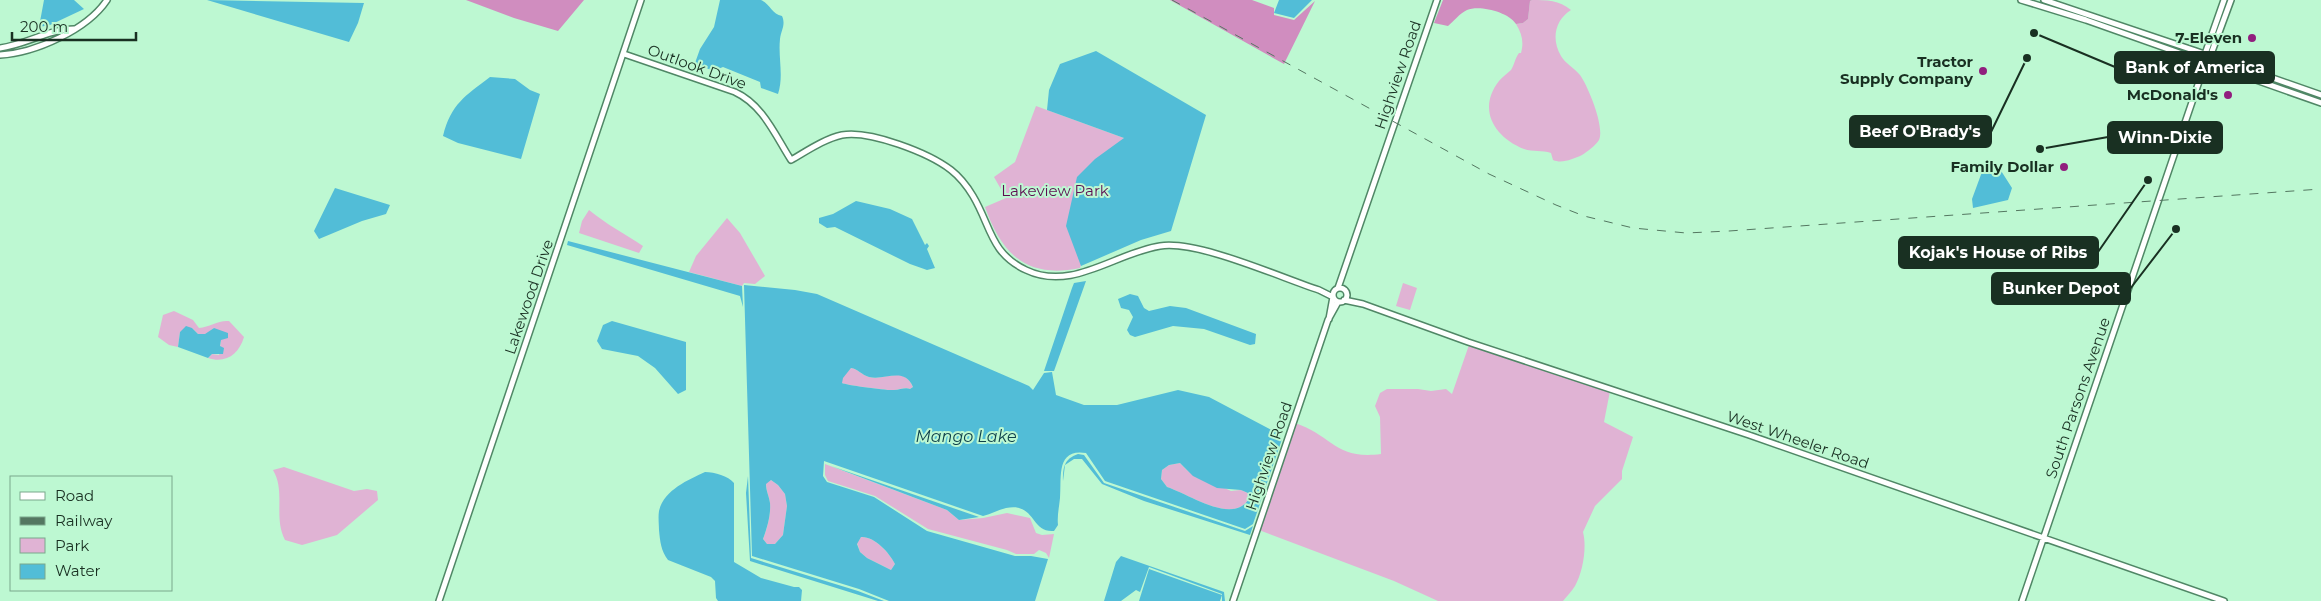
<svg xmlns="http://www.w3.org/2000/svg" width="2321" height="601" font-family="Montserrat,sans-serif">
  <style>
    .green { fill: #e0b3d4 }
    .forest { fill: #d08dbf }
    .water { fill: #52bdd7; fill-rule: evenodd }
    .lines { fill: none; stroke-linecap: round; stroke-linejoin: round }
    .secondary-casing { stroke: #508766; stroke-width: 8 }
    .secondary { stroke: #fff; stroke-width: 5 }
    .rail { stroke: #547761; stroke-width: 1; stroke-dasharray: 9 9; stroke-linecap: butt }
    .poi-dot { fill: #911e7e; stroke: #bdf8d2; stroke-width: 2 }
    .labels { text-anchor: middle; stroke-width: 4; stroke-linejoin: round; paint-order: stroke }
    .poi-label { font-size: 15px; font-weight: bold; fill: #193022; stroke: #bdf8d2; text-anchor: end }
    .street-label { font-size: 15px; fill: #193022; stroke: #bdf8d2 }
    .park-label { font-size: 15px; fill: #5e0e51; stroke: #bdf8d2 }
    .water-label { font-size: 16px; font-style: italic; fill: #0f404b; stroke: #bdf8d2 }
    .leader { fill: none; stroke: #193022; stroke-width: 2 }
    .callout-dot { fill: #193022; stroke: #bdf8d2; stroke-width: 2 }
    .callout { fill: #193022; stroke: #193022; stroke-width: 2 }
    .callout-label { font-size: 16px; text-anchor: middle; font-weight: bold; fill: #fff }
  </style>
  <rect width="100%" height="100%" fill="#bdf8d2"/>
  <path class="green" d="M1532,0C1547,0 1559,0 1571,10C1555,20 1551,39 1561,56C1565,63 1574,68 1580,75C1588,86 1605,127 1599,140C1596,145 1587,152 1582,155C1573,159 1562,164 1553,160L1551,153C1542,150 1533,152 1524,149C1494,137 1477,109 1499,81C1502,77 1507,74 1511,70C1514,66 1515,58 1519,53H1521C1524,42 1522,34 1516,24L1523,23L1528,19L1530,1Z
    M1036,106L1124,138L1080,268C1027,279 1002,255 985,207L1006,198L994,177L1015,162Z
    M589,210C606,224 625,234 643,246L639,253L579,233L582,221Z
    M727,218L740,233L765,276L755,284L744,283L742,286L689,272L696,256Z
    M1403,283L1417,288L1410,310L1396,306Z
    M174,311L193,320L199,328C210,327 218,320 229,321L244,337C239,354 226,364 208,358L212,354L219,355L221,340L214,328L205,335L198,334L192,328L180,332L178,347L169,345L158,337L163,315Z
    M1469,345L1610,391L1604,422L1633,437L1622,471V479L1595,506L1583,532C1587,547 1583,572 1575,586C1572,591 1567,596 1563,601H1438L1394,581L1259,530L1295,423C1332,435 1335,460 1381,454L1380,417L1375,406L1380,393L1387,389H1418L1431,391L1446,389L1452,394Z
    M851,368C858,369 862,375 869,377C886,381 903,365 913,387L910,389C904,387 900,390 894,390C890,391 845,385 842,383V378Z
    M1180,463L1188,471L1231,491L1241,490L1248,493L1249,499C1232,525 1189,494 1167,487L1161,479L1162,470L1169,465Z
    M825,464L947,510L959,520L983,518L1007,513L1030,518L1036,533L1042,535L1054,534L1049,558L1046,553L1039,550L1034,554H1016L1007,550L928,529L875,496L828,481L825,475Z
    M284,467L354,491L367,489L377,491L378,500L337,535L302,545L285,540C273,517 286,492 273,470Z
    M771,480L778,485L785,494L787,506L783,535L775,544H767L763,539C767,529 771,515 770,503C769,496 766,491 766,483Z
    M861,537C874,536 889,552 895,564L891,570L867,558L860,552L857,543Z"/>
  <path class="forest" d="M466,0H584L558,31L514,18Z
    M1170,0H1252L1274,8V15L1294,20L1315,1L1284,64Z
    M1443,0H1532L1530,1L1528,19L1523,23L1516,24C1508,12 1480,5 1467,10C1460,13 1453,22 1448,26L1434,23Z"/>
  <path class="water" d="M44,0H74L84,9L50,25L39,27Z
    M207,0L364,3L358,23L349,42Z
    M720,0H761C770,4 772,14 782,16C786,25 781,30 780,39C778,58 784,76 778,94L761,88L760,82L723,67L713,71L695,63L700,49L714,27Z
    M1279,0H1312L1294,18L1274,13Z
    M1096,51L1206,115L1171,231L1141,240L1081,266L1066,226L1077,177L1095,159L1124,138L1047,110L1049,90L1060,64Z
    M490,77L515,79L530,90L540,94L521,159L458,143L443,136C451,104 465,96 490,77Z
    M1989,160L1998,166L2012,188L2008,200L1973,208L1972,199L1986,161Z
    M335,188L390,205L386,214L362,221L319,239L314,231Z
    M856,201L890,209L912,219L925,245L927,243L929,246L927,249L935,268L927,270L910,264L835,227L827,228L819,223V218L833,214Z
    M568,241L742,286L743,307L740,296L567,245Z
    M1086,281L1054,371H1044L1072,288L1074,283Z
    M744,285L795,290L817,294L1029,386L1033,390L1044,373L1052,372L1056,395L1084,405H1117L1178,390L1209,397L1279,434L1282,439L1253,524L1245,529L1105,481L1086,453C1055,448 1062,479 1060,498C1059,508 1057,516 1058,525L1054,531C1030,533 1036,502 1006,508C998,510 991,514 983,516L824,461L823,476L827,482L874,497L927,531L1015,556H1031L1048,559L1035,601H889L859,589L752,556ZM851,368C858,369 862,375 869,377C885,381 904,366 913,387L910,389C905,387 900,390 894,390C890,391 845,385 842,383L843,378ZM1180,463L1193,476L1217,488L1241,490L1248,493L1249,499C1232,525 1189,494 1167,487L1161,479L1162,470L1169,465ZM771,480L778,485L785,494L787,506L783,535L775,544H767L763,539C767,528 771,515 770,503C769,496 766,491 766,484ZM861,537C874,536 889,552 895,564L891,570L867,558L860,552L857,544Z
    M1130,294L1138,296L1144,308L1149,311L1170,306L1186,308L1256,334L1255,344L1250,345L1204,329L1173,326L1135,337L1130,335L1127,330L1133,317L1129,310L1121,308L1118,299Z
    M612,321L686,342V390L678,394L655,368L638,356L602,349L597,341L603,325Z
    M186,326L192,328L198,334H205L214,328L228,333V338L221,340L220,346L224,348L223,354H212L208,358L178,347L180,332Z
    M1078,454L1084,455L1104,483L1245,531L1253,526L1250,535L1144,501L1102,484L1082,459H1074L1065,465L1063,481C1063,467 1064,459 1078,454Z
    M831,466L979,517L959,520L947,510Z
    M705,472C715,472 728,476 734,483V562L761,578L794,587H799L802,590L801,601H718L716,598L715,581L711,577L668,560C661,551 660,541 659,530C659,525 658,517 659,511C664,490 688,480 705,472Z
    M748,476L751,558L858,591L884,601H878L750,561L746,493Z
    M1121,556L1224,592L1225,601H1222V594L1149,567L1140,592L1136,590L1121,601H1104L1116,562Z
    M1149,569L1222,595L1220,601H1139Z"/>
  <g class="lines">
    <defs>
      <path id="secondary" d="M2021,0L2086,20L2321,103
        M2044,0L2196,51L2321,95
        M0,48C25,45 49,29 74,29
        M624,54L735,92C763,105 775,135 791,160C807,151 824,139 842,135C870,130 929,153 951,170C960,177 967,186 973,196C991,226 990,253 1026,270C1072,292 1115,253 1160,246C1198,240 1279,277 1319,290L1333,297
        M0,55C35,53 87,30 107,0
        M2210,57L2231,0
        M1338,288L1437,0
        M1333 295a7 7 0 1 1 14 0a7 7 0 1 1-14 0Z
        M1344,300L1363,304L1468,342L1749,435L2224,601
        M1329,319L1333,297
        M439,601L641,0
        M1233,601L1328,320L1338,302
        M2022,601L2206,61L2205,54L2224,0"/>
    </defs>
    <use href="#secondary" class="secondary-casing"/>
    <use href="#secondary" class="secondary"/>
    <path class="rail" d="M1172,0L1489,174L1556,205L1584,216L1633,228L1686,233L1729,231L2321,189"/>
  </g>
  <g class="poi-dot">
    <circle cx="2252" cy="38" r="5"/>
    <circle cx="1983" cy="71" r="5"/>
    <circle cx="2228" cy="95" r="5"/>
    <circle cx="2064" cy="167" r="5"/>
  </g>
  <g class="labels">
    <g class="poi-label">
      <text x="2242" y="43">7-Eleven</text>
      <text x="1973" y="67">Tractor<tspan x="1973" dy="17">Supply Company</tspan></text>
      <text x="2218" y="100">McDonald's</text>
      <text x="2054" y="172">Family Dollar</text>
    </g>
    <g class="street-label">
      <text transform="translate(697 67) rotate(20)" y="5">Outlook Drive</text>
      <text transform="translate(1398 75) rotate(-71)" y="5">Highview Road</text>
      <text transform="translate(529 297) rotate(-71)" y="5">Lakewood Drive</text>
      <text transform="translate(2078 398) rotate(-71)" y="5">South Parsons Avenue</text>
      <text transform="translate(1798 440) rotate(19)" y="5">West Wheeler Road</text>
      <text transform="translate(1269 456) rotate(-71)" y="5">Highview Road</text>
    </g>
    <g class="park-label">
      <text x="1055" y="196">Lakeview Park</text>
    </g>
    <g class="water-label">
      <text x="966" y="442">Mango Lake</text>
    </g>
  </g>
  <path class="leader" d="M2034 33L2115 67M2027 58L1991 132M2040 149L2108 137M2148 180L2098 252M2176 229L2130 289"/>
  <g class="callout-dot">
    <circle cx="2034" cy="33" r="5"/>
    <circle cx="2027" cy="58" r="5"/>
    <circle cx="2040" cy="149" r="5"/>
    <circle cx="2148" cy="180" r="5"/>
    <circle cx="2176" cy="229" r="5"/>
  </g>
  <g class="callout">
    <rect x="2115" y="52" width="159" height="31" rx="5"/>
    <rect x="1850" y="116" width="141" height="31" rx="5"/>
    <rect x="2108" y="122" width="114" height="31" rx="5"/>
    <rect x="1899" y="237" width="199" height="31" rx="5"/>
    <rect x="1992" y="273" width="138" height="31" rx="5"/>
  </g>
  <g class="callout-label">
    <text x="2195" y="73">Bank of America</text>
    <text x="1920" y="137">Beef O'Brady's</text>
    <text x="2165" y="143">Winn-Dixie</text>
    <text x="1998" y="258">Kojak's House of Ribs</text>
    <text x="2061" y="294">Bunker Depot</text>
  </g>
  <rect x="10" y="476" width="162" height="115" fill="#bdf8d2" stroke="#7ba88c"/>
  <rect x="20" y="492" width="25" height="8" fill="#ffffff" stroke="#7ba88c"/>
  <text x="55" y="501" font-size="15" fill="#193022">Road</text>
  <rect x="20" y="517" width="25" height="8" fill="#547761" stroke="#7ba88c"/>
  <text x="55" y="526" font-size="15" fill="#193022">Railway</text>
  <rect x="20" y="538" width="25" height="15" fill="#e0b3d4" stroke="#7ba88c"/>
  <text x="55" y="551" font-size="15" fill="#193022">Park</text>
  <rect x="20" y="564" width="25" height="15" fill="#52bdd7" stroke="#7ba88c"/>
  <text x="55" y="576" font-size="15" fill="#193022">Water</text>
  <path d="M12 32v8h124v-8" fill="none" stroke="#193022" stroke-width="2.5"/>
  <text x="20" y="32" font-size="15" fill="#193022" stroke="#bdf8d2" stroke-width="4" paint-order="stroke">200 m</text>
</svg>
